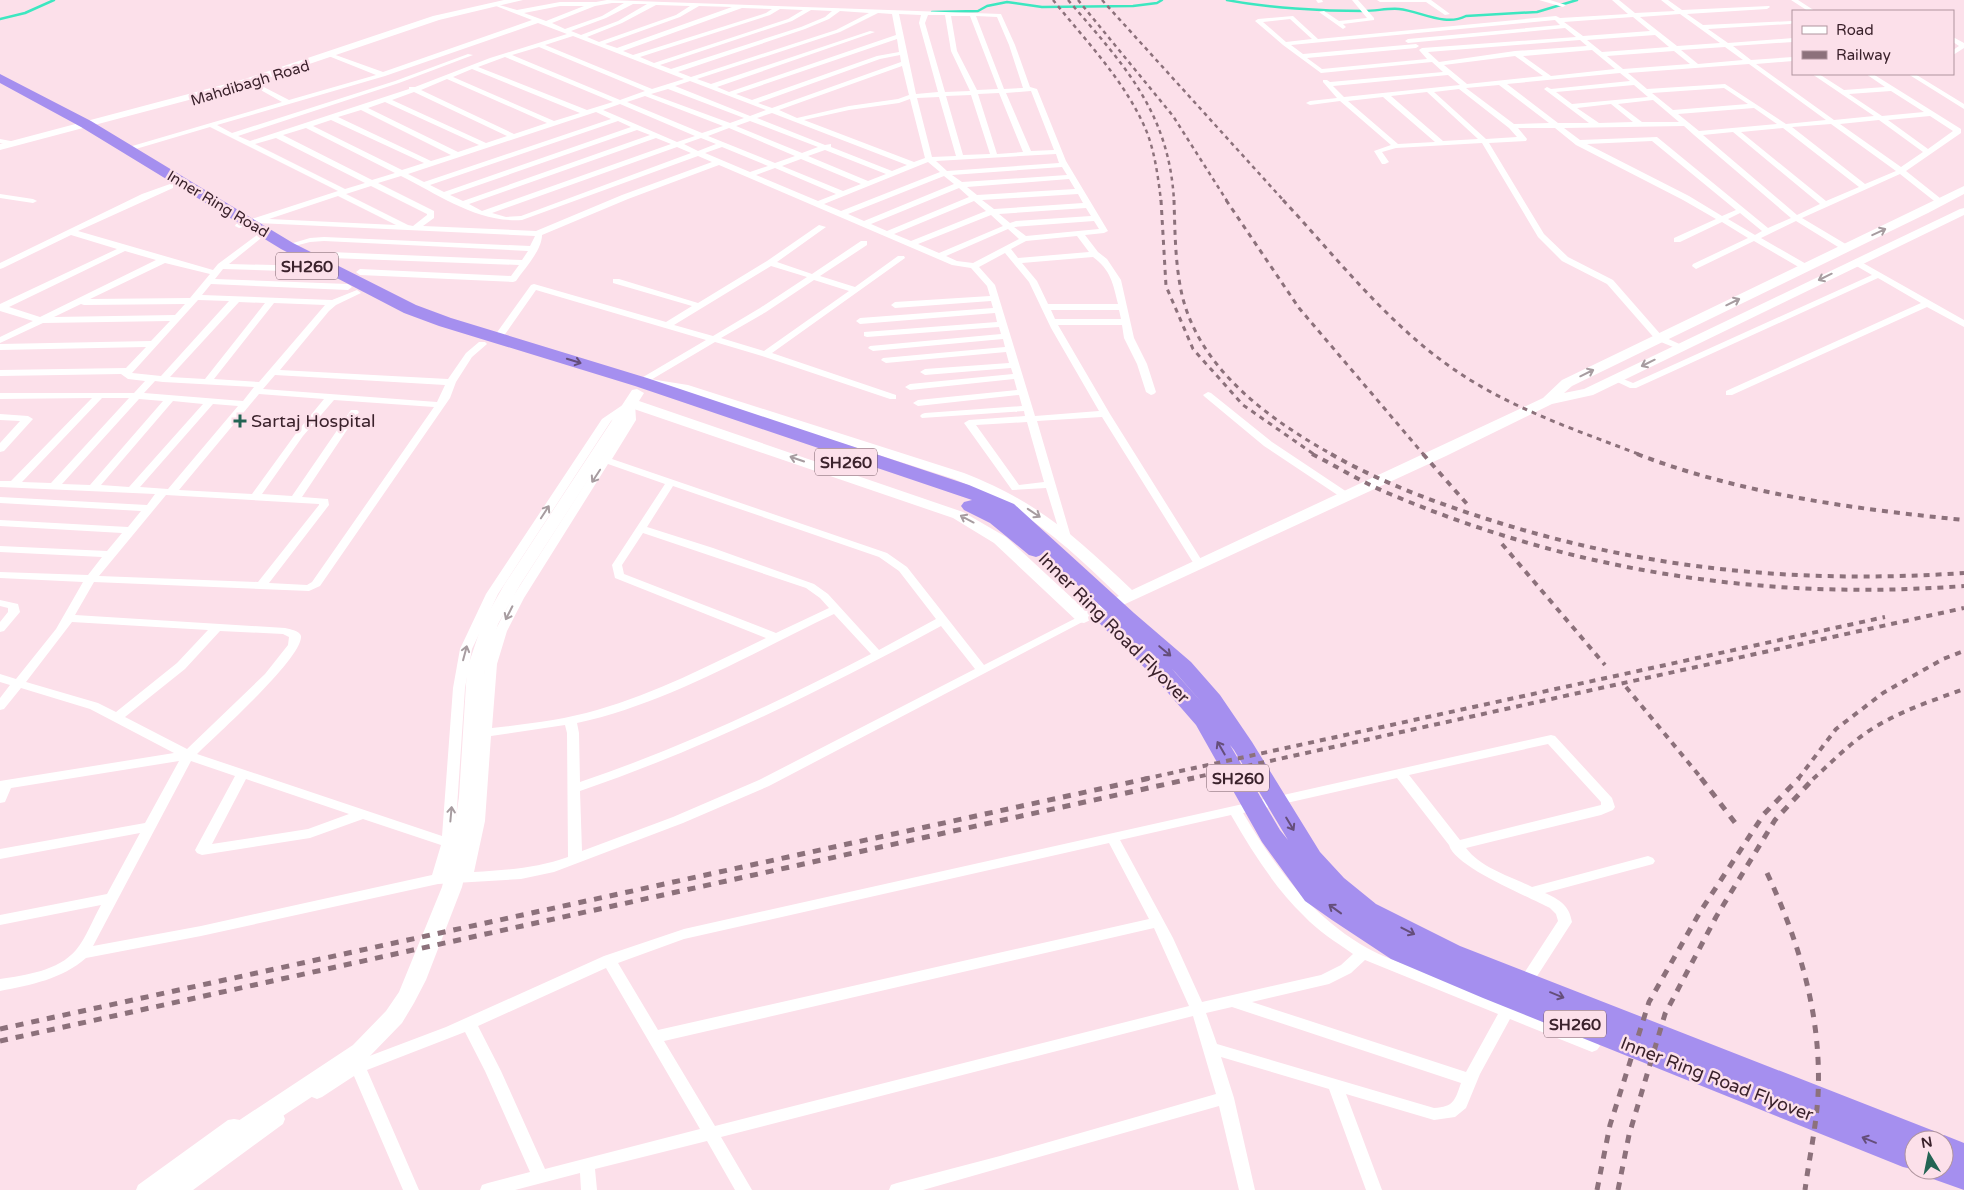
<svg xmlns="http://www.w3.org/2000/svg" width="1964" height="1190" font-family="'Varela Round',sans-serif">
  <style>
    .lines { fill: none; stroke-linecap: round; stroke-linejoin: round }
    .stream { stroke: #3de7c0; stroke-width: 2.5 }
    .street { fill: #fff; fill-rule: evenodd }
    .secondary { fill: #fff; fill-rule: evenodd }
    .highway { fill: #a58fef; fill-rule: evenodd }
    .rail-far3 { stroke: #8c717b; stroke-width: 2.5; stroke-dasharray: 4 4; stroke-linecap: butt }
    .rail-far2 { stroke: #8c717b; stroke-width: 3; stroke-dasharray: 5 5; stroke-linecap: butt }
    .rail-far1 { stroke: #8c717b; stroke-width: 4; stroke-dasharray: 6 6; stroke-linecap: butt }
    .rail { stroke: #8c717b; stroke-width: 5; stroke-dasharray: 8 8; stroke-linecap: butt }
    .oneway { stroke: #a79ca0 }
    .oneway2 { stroke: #654e7a }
    .poi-dot { fill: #236454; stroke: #fce0ea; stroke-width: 2 }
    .labels { text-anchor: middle; stroke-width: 5; stroke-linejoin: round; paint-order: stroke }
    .far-street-label { font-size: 15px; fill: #3b222c; stroke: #fce0ea }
    .shield { fill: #fce0ea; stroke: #755b65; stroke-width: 1 }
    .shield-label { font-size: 16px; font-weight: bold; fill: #3b222c }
    .poi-label { font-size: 18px; fill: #3b222c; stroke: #fce0ea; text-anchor: start }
    .street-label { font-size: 18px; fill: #3b222c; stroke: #fce0ea }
  </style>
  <rect width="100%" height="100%" fill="#fce0ea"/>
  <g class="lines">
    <path class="stream" d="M1227,0C1267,8 1324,11 1364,11C1376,11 1388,8 1399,9C1420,11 1445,27 1466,16L1537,12L1577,0
      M932,12L978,11L987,6L1007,2L1042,7L1133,6L1157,3L1162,0
      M0,19L25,13L54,0"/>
    <path class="street" d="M607,0L1001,14L1015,45L1030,87L1037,89L1066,161L1108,231L1104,233L1085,235L1098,252L1107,259L1121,280L1134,338L1147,364L1156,392L1154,394L1151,395L1146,392L1137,364L1124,338L1122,325H1058L1110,414L1204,564L1203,566H1195L1194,564L1102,417L1037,421L1071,537L1066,540L1061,537L1046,488L1012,490L964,423L969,420L1025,416L1024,411L922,418L920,416L922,414L925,413L1022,406L1019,395L918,406L913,403L918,400L1017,390L1014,379L910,390L905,387L910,384L1013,374L1011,368L925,375L920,372L925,369L1009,363L1006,352L886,363L881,360L883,358L1005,347L1003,339L873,351L868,348L870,346L1001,334L999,327L867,337L864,336V332L997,322L995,313L860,324L856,321L860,318L993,308L991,301L895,308L891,305L895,302L990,296L987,286L971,268L952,265L719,165L628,199L542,235C542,250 525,268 516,281L513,282L360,275L356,272L360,269L511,276L519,265L331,258L315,263L311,260L330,252L522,260L528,251L324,241L310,242L287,248L283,246L310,238L324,237L530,246L535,236L257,223L239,228L235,226L236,224L338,191L210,127L129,151L122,149L282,102L252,85V83H256L289,100L376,75L326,55V53H330L383,72L532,20L496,6V4L517,10L560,2H596ZM612,3H624L602,16L565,29L552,23L595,6ZM633,4H647L618,21L581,35L571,31L606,18ZM656,5L690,6L676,15L599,42L587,37L622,23ZM560,6H584L546,21L524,13ZM699,6L732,7L617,48L605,44L680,17ZM742,8L772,9L766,13L633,55L623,51ZM780,9L803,10L788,19L654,63L640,57L770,15ZM811,10L832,11L825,17L801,27L671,69L660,65L792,21ZM840,11L869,13L836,30L691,77L678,72L805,29L829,19ZM878,13L892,14L896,35L729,92L717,87L875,32L870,31L711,84L697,79L840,32ZM899,14L921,15L919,23L938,92L916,94ZM928,15H945L951,51L970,91L945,92L925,23ZM951,16H970L998,89L977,90L957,51ZM976,16L997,17L1009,45L1023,88L1004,89ZM538,23L567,34L490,58L415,87H409V89L250,141L238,136L399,83L473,55L468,54L395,81L232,133L217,125L385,76ZM573,36L684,79L652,89L545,45ZM897,39L899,52L877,56L752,100L736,94ZM539,47L645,91L620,100L512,55ZM900,55L901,62L772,108L758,103L880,59ZM505,57L613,102L587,110L478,67ZM902,66L909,95L898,99L849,106L797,118L779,110ZM472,69L580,113L554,121L453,77ZM447,79L547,123L514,134L421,90ZM690,81L766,110L750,116L675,86ZM668,89L744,118L730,123L651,94ZM1031,91L1054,150L1031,151L1006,93ZM414,92L507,136L486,143L392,100ZM999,93L1023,152L997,154L978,94ZM971,95L990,154L963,155L946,96ZM645,96L723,126L702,133L627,102ZM939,97L956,156L932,157L917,98ZM910,99L925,158L914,162L804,120L849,110L899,103ZM385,102L479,145L458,152L368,108ZM620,104L695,136L677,142L603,110ZM361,110L451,155L431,161L338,117ZM596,112L611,119L424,182L408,174ZM772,113L907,165L892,171L831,147V144L825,145L757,118ZM331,120L424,163L402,170L313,126ZM618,121L631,127L444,192L430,185ZM750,121L818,147L802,153L736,126ZM306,128L395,173L372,180L283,135ZM729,128L795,156L775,163L708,136ZM637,130L650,135L463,201L450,195ZM276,138L365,183L345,189L255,144ZM656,138L671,144L482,211L469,204ZM701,138L716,144L698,151L684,144ZM677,147L691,153L521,216L506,217L492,213ZM722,147L768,166L750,172L705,153ZM825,150L886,174L868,181L808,156ZM1056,154L1059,163L947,171L936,161ZM698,156L712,162L622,195L536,231L423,226L434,218V211L378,183L401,176C439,195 478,223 522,220ZM801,159L861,184L843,191L782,166ZM928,162L940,172L841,211L824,204ZM1062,167L1067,175L962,182L952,175ZM775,168L836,194L818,201L756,175ZM944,176L954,184L864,221L848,214ZM1069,179L1075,189L977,195L967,187ZM371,186L427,214V215L413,226L408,225L346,194ZM959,188L969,197L887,231L871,224ZM1078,194L1083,203L994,209L982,200ZM338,196L396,225L269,219ZM974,201L986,211L911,241L894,234ZM1086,208L1091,216L1016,221L1010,223L999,214ZM991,215L1003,226L939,253L918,244ZM1094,221L1099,229L1026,236L1014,227ZM1008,229L1019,239L973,263L957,261L946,256ZM1077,236L1089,252L1018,258L1011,249L1026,241ZM1005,253L1029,282L1051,328L1099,411L1035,416L995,285L979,267ZM1093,257C1111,270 1113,284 1118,304H1048L1037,281L1022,263ZM1051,310H1119L1121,319H1055ZM1027,422L1044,482L1019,485L976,425Z
      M1316,0H1322L1323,2L1318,3Z
      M1352,0H1358L1374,18V20L1343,24L1346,27L1343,29L1319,12L1324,11L1339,21L1367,18Z
      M1377,0H1431L1450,14L1445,15L1426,2H1380Z
      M1539,0H1550L1566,5L1563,7Z
      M1612,0H1619L1635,13L1675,11L1661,0H1668L1682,10L1769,6L1770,7L1767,9L1687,14L1703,25L1792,21L1793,23L1790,24L1708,29L1728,43L1793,38V42L1733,46L1751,60L1793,57V61L1756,64L1834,120L1874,116L1812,74H1819L1844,90L1885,87L1866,74H1873L1961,129V133L1906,171L1945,202L1938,204L1900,174L1802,218L1849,246V250H1843L1796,221L1761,238L1808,265V269H1802L1754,241L1696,269L1692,266L1693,264L1748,238L1722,222L1680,242H1674V238L1716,219L1683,200L1576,145L1555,128H1518L1527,139L1526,141L1489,143L1544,234L1568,257L1613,280L1662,336L1686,347L1684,349H1678L1656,340L1607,284L1562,261L1538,237L1482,143L1396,148L1382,152L1389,162L1385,164H1382L1374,151L1391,145L1340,101L1310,105L1306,103L1310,101L1337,98L1323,82V80H1327L1330,82L1443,72L1432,62L1321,73L1283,45L1255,21L1258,19L1293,16L1318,39L1556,16L1560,18L1628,14ZM1680,14L1720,43L1677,46L1640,17ZM1633,17L1650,31L1583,36L1564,22ZM1290,19L1312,39L1286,42L1263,22ZM1555,20L1560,25L1408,39L1405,41L1408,43L1565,28L1576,37L1422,48L1419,50L1427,59L1322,69L1307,58L1416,48L1419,46L1416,44L1303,54L1291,45ZM1655,35L1669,47L1602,52L1587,40ZM1580,40L1587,46L1515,51L1439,62L1428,52ZM1725,47L1743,60L1698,64L1681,50ZM1592,50L1615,69L1551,76L1523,56ZM1674,51L1690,64L1623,69L1607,56ZM1515,56L1543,76L1467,84L1444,65ZM1749,64L1826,120L1786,124L1725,84L1647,89L1628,73ZM1620,73L1630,81L1551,89L1547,87L1544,89L1589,123H1558L1507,84ZM1448,75L1460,85L1344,97L1333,86ZM1499,85L1549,123L1514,124L1466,88ZM1634,85L1648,97L1572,104L1556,92ZM1724,88L1748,104L1673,110L1652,93ZM1459,89L1509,128L1517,137L1486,139L1434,92ZM1891,91L1924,112L1882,116L1849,94ZM1427,92L1478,139L1443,141L1391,96ZM1383,97L1435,142L1398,144L1348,101ZM1653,100L1679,122H1642L1618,104ZM1611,104L1633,122L1599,123L1577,108ZM1754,108L1777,124L1699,131L1678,114ZM1930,116L1953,131L1928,149L1888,120ZM1879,120L1923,152L1901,167L1840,124ZM1831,124L1896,171L1865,184L1792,127ZM1684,126L1694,135L1791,218L1768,228L1657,137L1580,140L1564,128ZM1783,128L1859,187L1826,201L1741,132ZM1733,132L1820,204L1797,215L1703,135ZM1652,141L1736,210L1722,216L1689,196L1587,144ZM1740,213L1762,231L1755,235L1728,219Z
      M1791,0H1798L1815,11H1808Z
      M1953,37L1964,43V48L1953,55V50L1959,46L1953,42Z
      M1908,74H1915L1964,104V109Z
      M0,139L16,142L17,144L13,146L0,143Z
      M170,184H173V188L78,231L213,270L218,264L257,235L261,237L260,239L229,264L313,266L317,269L313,272L223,269L215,279L348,284L352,287L348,290L211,284L202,295L332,300L357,290L361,293L336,305L329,311L280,370L448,379L466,353L479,342H485L487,344L472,357L456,382L450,398L320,586L309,591L94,582L75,615L285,628C290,629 300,631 301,636C303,658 215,736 197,754L442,836L453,688L460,649L486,594L602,419L630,400L635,403L636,420L612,459L887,553L907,567L984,665L1080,616H1088L1090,618L769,786L683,823L554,872L521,879L438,884L201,936L86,958C62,979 31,985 0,991V979C26,975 58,971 76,950C86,938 93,919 101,905L0,925V915L107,894L140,833L0,859V849L145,823L179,761L11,788L5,802L0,803V781L174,753L90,709L21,688L4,709L0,710V698L10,685L0,682V674L16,679L56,629L83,582L0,578V572L88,575L102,557L0,552V546L107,551L122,533L0,526V520L128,527L141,511L0,503V497L147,505L155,494L0,487V481H11L92,398L0,399V393H134L145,381L128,379L121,374L0,376V370L126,368L146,347L0,350V344L151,341L170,321L43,323L0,343V337L33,321L0,311V304L117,249L71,235L3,268L0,269V263L142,194ZM125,251L156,260L40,317L9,307ZM165,263L210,274L190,298L90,299ZM198,300L229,301L161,376L132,373ZM239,302L265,303L205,379L170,377ZM274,303L325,305L259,382L214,379ZM81,304L84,305L185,304L175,315L54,317ZM275,375L445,385L437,402L263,389ZM155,381L163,382L254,387L243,401L144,393ZM259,394L324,399L297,432L252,494L179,490ZM102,398H129L51,483L22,482ZM139,399L163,401L90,485L62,484ZM334,400L434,407L312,582L307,585L269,583L329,505L328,499L302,497L359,412L357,410H351L292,496L262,494L303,436ZM173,401L203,404L129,487L101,485ZM213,404L238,406L168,489L140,487ZM626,410V420L512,598L495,631L485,664L479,730L475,731L473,734L479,738L471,821L460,873L446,874L454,847L460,845L462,842L460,839L455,837L465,688L472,649L498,594L611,421ZM608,464L665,484L612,565L615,578L766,638C712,664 656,693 597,710C563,720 527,724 492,728L497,664L507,631L524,598ZM673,486L879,557L899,571L936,619L879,650L828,594L814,584L713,548L647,527ZM166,495L319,504V505L258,582L99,576ZM643,533L806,588L820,598L829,608L776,633L624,574L622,565ZM834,614L871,654C776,703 681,748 580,782L579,733L577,723C666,704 752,653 834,614ZM72,622L208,630L177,663L116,712L98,703L26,682ZM941,626L975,669L759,780L673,817L582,851L580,791C706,748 824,689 941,626ZM220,631L283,634L289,637L288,645L265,674L187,749L125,717L185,669ZM565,725L567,733L568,857C537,868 507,870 474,872L485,821L491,736ZM191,761L235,776L195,850L197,853L202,855L310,838L363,819L441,845L432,875L201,926L93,946ZM246,779L349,814L308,829L212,844Z
      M0,194L33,199L37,201L33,203L0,198Z
      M819,225L826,227L777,262L812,274L861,241H867V245L820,276L855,287L898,256H904L905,258L772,353L896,395V399H890L762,356L715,342L644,384H638V380L706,340L536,290L501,340L498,341L493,338L531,285L534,284L666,322L692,306L613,283V279H619L698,303L767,261ZM771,266L807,277L760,308L713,336L674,325ZM814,280L849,291L764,351L721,338L766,312Z
      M1856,259L1964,320V327L1927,307L1732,395H1726V391L1921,303L1878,278L1636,388H1630L1611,379L1616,376L1633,383L1872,275L1853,264L1852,262Z
      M1208,392L1211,393L1272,442L1350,494L1351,496L1350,498H1342L1264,446L1205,397L1203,395Z
      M0,414L28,416L33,419L4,451L0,452V443L20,421L0,420Z
      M0,600L18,604L20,612L4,631L0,632V622L8,612V608L0,606Z
      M1551,735L1555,736L1612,798L1615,807L1613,810L1601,815L1466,848C1481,868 1510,876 1532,887L1648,856L1653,858L1655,861L1653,864L1545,893C1560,900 1569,905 1572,922L1516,1009L1597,1042L1600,1046L1597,1050L1592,1052L1510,1019L1480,1074L1466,1108L1455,1117L1434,1120L1346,1094L1382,1190H1366L1329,1089L1221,1057L1234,1098L1255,1190H1239L1219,1106L923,1190H889L891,1185L897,1183L1000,1156L1216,1094L1193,1016L721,1137L752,1190H735L707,1141L595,1169L597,1190H581L580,1173L515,1190H480L482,1185L488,1183L530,1172L485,1071L465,1032L367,1070L419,1190H403L354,1076L322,1097L317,1099L312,1097L309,1093L312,1089L333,1075L335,1069L446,1027L604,956L684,929ZM1548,744L1601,802V805L1460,840L1409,775ZM1397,778L1449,845C1455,867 1527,896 1550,908L1556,914L1558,921L1504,1004C1473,992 1443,979 1412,967C1397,961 1381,956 1367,948C1311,916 1275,867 1243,813ZM1231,815C1252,851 1274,887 1304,916C1318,931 1336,942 1353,954L1341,965L1321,975L1202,1002L1173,938L1120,840ZM1109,843L1149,919L658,1030L618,963L684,939ZM1154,928L1189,1006L715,1126L664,1041ZM1365,960L1498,1014L1466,1072L1252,1002L1329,984L1351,973ZM606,968L700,1129L545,1169L501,1071L478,1026ZM1232,1007L1461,1083C1455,1100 1454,1107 1434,1108L1217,1044L1206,1013Z
      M277,1113L283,1114L285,1119L283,1124L193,1190H173L175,1185L271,1114Z
      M234,1119L240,1120L242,1125L240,1130L156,1190H136L138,1185L228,1120Z"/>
    <path class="secondary" d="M504,0H523L439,20L253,83L0,150V144L245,79L433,16Z
      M1964,186V194L1928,213L1572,386L1564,393L1584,389L1960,209L1964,208V215L1593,395L1552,404L1446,456L1084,623L1078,622L994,543L953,518L634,409L520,585L498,624L485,669L477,797L472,845L462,887L426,980L414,1003L402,1023L369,1057L345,1075L257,1133L180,1190H150L154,1183L241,1119L353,1045L386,1011L399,992L442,887L452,845L459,797L467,669L482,624L504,585L632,390L637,389L644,393L639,401L963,512L1006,537L1086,611L1119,596C1063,542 1027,509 954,479L681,392L639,385L637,382L639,379L644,378L688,385L964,473C1038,502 1075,536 1132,590L1543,398L1562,380Z"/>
    <path class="highway" d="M0,74L91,121L293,243L416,305L451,318L647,378L969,485L1014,504L1134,613L1191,662L1220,695L1252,742L1320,852L1344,878L1376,904L1460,946L1934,1131L1937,1138L1944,1135L1964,1143V1190L1933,1179L1929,1170H1944V1140H1914V1170H1916L1903,1167L1483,998L1391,959L1332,920L1305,901L1262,842L1196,725L1155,678L1094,618L1097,613L1107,612L1044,554L1036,557L1029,555L990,523L964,510L961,506L964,502L972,500L635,386L439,326L404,313L281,249L81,127L0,83ZM1172,669L1175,672L1204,705ZM1230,745L1234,750L1288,840L1280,830Z"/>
    <path class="rail-far3" d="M1053,0C1086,41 1125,81 1146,130C1155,152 1158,177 1161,201
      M1068,0C1123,64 1169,111 1174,201
      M1078,0L1173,116L1227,201
      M1102,0L1284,201"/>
    <path class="rail-far2" d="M1161,200L1166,286L1193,349L1243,405L1315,455
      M1174,200C1175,231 1175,264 1182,295C1200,370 1270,420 1333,455
      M1226,200L1299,308L1424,455
      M1283,200C1336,257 1387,323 1452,368C1509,408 1576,430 1641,455"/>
    <path class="rail-far1" d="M1312,454C1338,467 1363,483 1390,494C1575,572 1764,601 1964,586
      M1331,454C1380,482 1434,502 1487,519C1647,570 1797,584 1964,573
      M1423,454L1467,504
      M1637,454C1741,494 1854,509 1964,520
      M1502,544L1605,665
      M1626,687L1702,779
      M1144,779L1885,617
      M1188,779L1964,608
      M1798,779L1836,729L1883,693L1943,659L1964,651
      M1813,779C1833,761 1852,741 1875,727C1903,710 1934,700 1964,689"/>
    <path class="rail" d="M1701,778L1739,828
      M1767,873C1800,944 1822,1017 1818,1096C1816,1128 1809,1159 1805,1190
      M0,1029L1150,778
      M0,1041L1194,778
      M1597,1190L1610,1125L1649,1002L1700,912L1764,814L1799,778
      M1618,1190L1629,1135L1665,1014L1716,917L1775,820L1814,778"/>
  </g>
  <defs><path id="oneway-shaft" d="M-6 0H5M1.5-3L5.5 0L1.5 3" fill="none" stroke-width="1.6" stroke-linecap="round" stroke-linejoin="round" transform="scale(1.25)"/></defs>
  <g class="oneway">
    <use href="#oneway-shaft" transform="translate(1879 232) rotate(-25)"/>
    <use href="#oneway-shaft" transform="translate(1825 277) rotate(154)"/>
    <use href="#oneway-shaft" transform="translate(1733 302) rotate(-26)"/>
    <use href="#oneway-shaft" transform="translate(1648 363) rotate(154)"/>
    <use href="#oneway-shaft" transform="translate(1587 373) rotate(-26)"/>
    <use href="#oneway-shaft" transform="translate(797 459) rotate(-161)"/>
    <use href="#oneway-shaft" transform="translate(596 476) rotate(123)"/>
    <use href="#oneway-shaft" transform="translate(545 512) rotate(-57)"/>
    <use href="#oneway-shaft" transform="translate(1034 513) rotate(34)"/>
    <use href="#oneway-shaft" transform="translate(967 519) rotate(-152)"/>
    <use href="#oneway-shaft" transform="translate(509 613) rotate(117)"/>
    <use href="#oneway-shaft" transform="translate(465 653) rotate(-75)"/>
    <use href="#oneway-shaft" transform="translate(451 814) rotate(-85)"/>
  </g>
  <g class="oneway2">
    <use href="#oneway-shaft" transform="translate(574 361) rotate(17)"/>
    <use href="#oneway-shaft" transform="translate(1165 651) rotate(40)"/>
    <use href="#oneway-shaft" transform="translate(1221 748) rotate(-120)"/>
    <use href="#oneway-shaft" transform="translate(1290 824) rotate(59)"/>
    <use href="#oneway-shaft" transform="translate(1335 909) rotate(-144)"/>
    <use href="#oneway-shaft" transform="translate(1408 931) rotate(27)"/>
    <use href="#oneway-shaft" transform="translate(1557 995) rotate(22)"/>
    <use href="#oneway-shaft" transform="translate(1869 1140) rotate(-158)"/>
  </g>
  <path class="poi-dot" d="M237.5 413.5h5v5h5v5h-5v5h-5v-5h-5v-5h5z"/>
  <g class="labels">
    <g class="far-street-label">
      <text transform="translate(250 83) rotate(-17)" y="5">Mahdibagh Road</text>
      <text transform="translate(218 204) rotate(31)" y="5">Inner Ring Road</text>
    </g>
    <g class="shield">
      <rect x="276" y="252.5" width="62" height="27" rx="4"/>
      <rect x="815" y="448.5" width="62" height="27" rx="4"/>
      <rect x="1207" y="764.5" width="62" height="27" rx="4"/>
      <rect x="1544" y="1010.5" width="62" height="27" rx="4"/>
    </g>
    <g class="shield-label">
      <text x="307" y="272">SH260</text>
      <text x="846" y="468">SH260</text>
      <text x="1238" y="784">SH260</text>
      <text x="1575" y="1030">SH260</text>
    </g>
    <g class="poi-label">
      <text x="251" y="427">Sartaj Hospital</text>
    </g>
    <g class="street-label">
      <text transform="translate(1114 628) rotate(45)" y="6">Inner Ring Road Flyover</text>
      <text transform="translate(1717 1079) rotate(21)" y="6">Inner Ring Road Flyover</text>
    </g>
  </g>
  <rect x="1792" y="10" width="162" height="65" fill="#fce0ea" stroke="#af949e"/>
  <rect x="1802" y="26" width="25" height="8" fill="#ffffff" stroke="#af949e"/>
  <text x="1836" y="35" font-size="15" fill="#3b222c">Road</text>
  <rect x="1802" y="51" width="25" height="8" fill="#8c717b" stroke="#af949e"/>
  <text x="1836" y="60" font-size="15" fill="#3b222c">Railway</text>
  <g transform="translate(1929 1155) rotate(350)"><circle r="24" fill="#fce0ea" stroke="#af949e"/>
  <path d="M0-4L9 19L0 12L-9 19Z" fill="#236454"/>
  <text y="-8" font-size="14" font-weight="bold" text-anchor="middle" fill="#3b222c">N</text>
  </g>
</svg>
